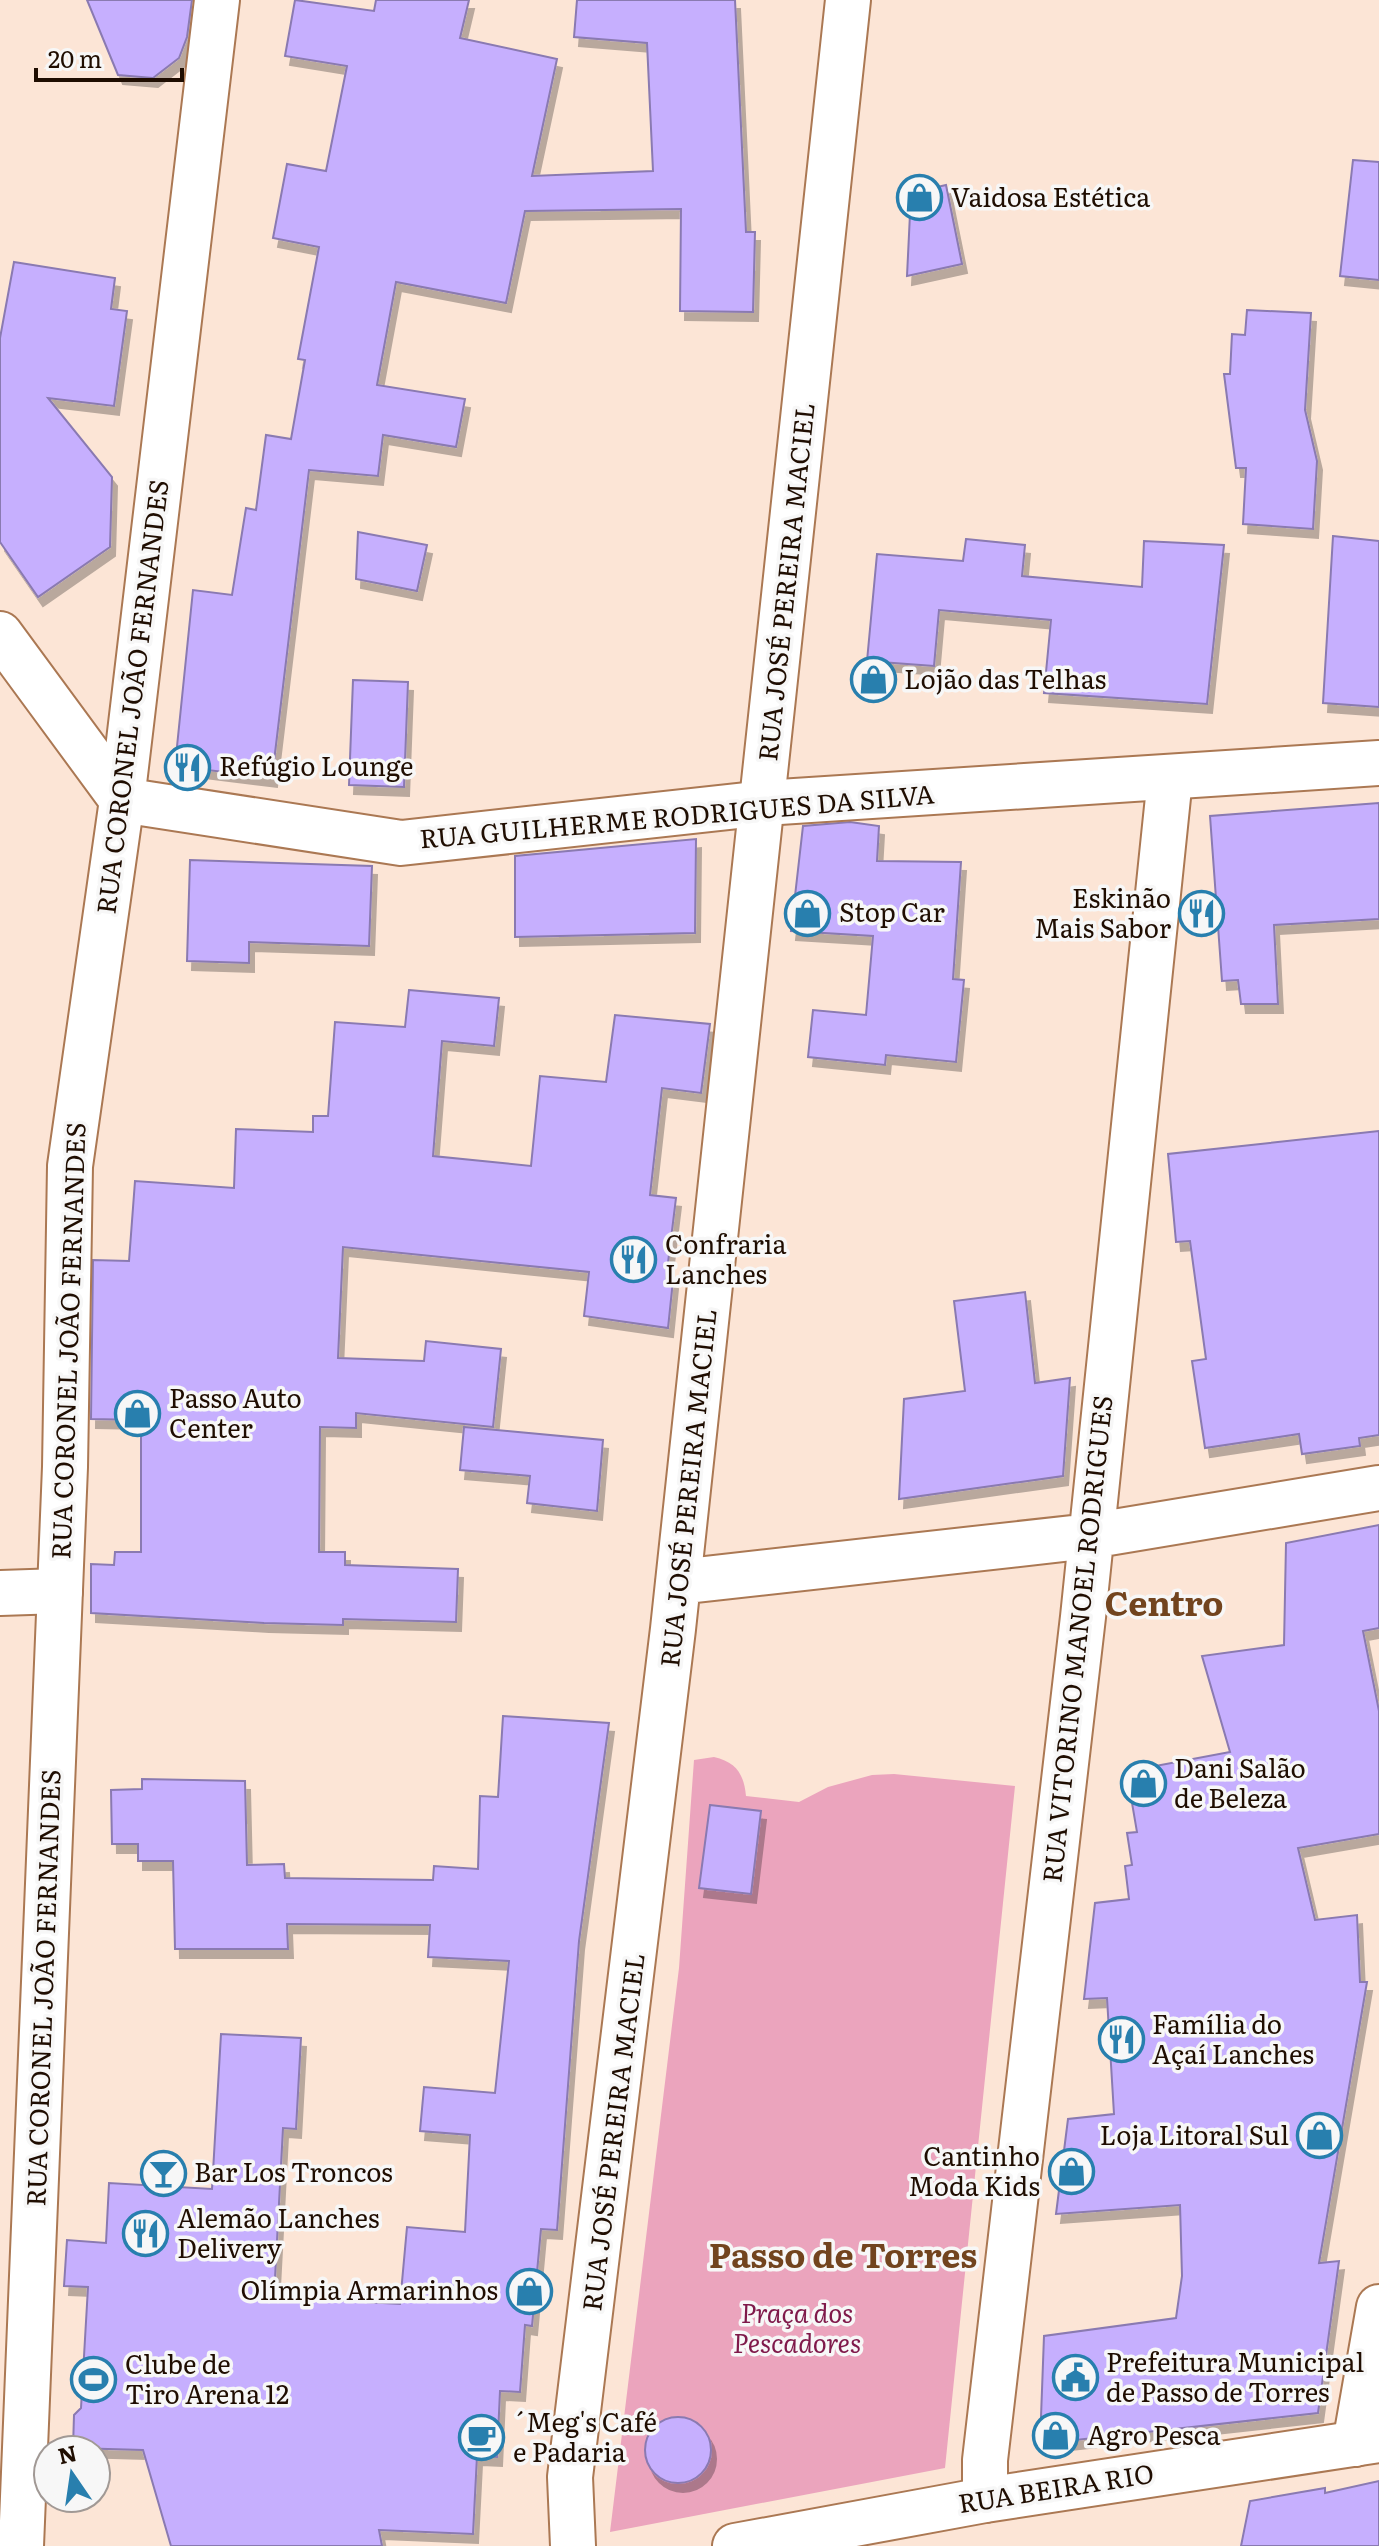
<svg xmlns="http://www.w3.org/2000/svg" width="1379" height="2546" font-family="Literata,serif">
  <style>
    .green { fill: #eba4bd }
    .building { fill: #c6affe; stroke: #8a7ab1; stroke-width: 2; filter: url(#shadow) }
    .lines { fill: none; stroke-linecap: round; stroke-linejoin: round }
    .minor-casing { stroke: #ab7853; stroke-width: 48 }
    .tertiary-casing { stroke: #ab7853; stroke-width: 48 }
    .secondary-casing { stroke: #ab7853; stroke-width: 48 }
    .minor { stroke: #fff; stroke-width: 44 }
    .tertiary { stroke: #fff; stroke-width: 44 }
    .secondary { stroke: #fff; stroke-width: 44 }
    .labels { text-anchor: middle; stroke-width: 7; stroke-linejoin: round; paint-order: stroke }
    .poi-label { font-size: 26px; fill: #1f0d01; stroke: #f7f7f7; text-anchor: start }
    .street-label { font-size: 26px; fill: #1f0d01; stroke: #f7f7f7 }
    .park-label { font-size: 26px; font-style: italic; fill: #7f194a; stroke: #f7f7f7 }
    .district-label { font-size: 34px; font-weight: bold; fill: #72441e; stroke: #f7f7f7 }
  </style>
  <defs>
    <filter id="shadow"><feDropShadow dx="5" dy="9" stdDeviation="0" flood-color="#0004"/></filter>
  </defs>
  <rect width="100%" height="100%" fill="#fce5d6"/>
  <path class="green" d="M714,1757C736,1762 744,1774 746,1796L799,1802L828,1787L872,1775L894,1774L1015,1786L945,2468L610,2532L679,1968L694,1760Z"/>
  <path class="building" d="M87,0H192L187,37L179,58L153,78L118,75Z
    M295,0L374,11L376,0H469L460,38L557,59L532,176L653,171L647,43L574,37L577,0H735L746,232H755L753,312L680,311L681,209L525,211L506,303L396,282L377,385L465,399L456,447L383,435L378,476L309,470L272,778L175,766L193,590L232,595L246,508L256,510L266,435L291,439L305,360L298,359L319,247L273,238L287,164L326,171L347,66L285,56Z
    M1353,160L1379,162V280L1340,276Z
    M946,185L962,264L907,276L911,193Z
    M14,262L115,278L111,309L127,311L114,406L48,398L112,477L110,547L38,597L0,542V338Z
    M1247,310L1311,313L1305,410L1317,461L1313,529L1243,524L1246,468H1236L1224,374H1230L1232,334L1245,335Z
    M358,532L427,545L417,591L356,579Z
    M1333,536L1379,541V707L1323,703Z
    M966,539L1025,545L1022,576L1142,587L1144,541L1224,545L1207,704L1044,693L1051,620L939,610L934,666L867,661L877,554L963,561Z
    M353,680L408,682L404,787L349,785Z
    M1379,803V919L1274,925L1278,1004H1241L1238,980L1222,981L1210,816Z
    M850,822L879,826L877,861L961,862L953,979L964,980L956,1062L886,1055L885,1065L808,1057L813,1010L866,1015L873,936L791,931L803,826Z
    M696,839L695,933L515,937V856Z
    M190,860L372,866L369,946L249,942V963L187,961Z
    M409,990L499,998L494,1046L442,1041L433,1156L531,1166L540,1076L606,1082L615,1015L710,1024L701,1093L662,1088L650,1195L676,1198L666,1279L673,1280L668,1328L584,1316L589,1272L343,1247L338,1358L424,1361L426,1341L501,1349L493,1427L356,1413V1428L320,1427L319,1552H345V1565L458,1569L456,1622L343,1619V1625L264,1623L91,1613V1564L114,1565L115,1552H141V1420L91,1419L93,1260L129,1261L135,1181L234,1188L236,1129L313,1132V1116H328L335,1022L405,1027Z
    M1379,1131V1435L1359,1438L1360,1446L1302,1454L1299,1434L1205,1448L1192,1361L1206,1359L1190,1241L1176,1242L1168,1154Z
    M1025,1292L1035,1383L1070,1378L1063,1476L899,1499L904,1399L965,1391L954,1301Z
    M464,1427L603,1440L597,1511L527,1503L530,1476L460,1470Z
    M1379,1525V1628L1363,1631L1379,1711V1834L1298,1848L1315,1920L1357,1915L1360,1982H1367L1319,2263L1339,2261L1318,2413L1040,2444L1044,2336L1176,2318L1182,2276L1180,2205L1056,2214L1068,2119L1114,2114L1107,1998L1084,1999L1095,1903L1129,1899L1125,1866L1132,1865L1127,1833L1137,1832L1132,1803L1141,1802L1134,1770L1230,1752L1202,1656L1284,1645L1286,1543Z
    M503,1716L609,1723L579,1941L557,2230L541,2229L532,2326L525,2325L520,2392L500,2391L497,2457L477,2456L473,2534L379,2530L382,2546H171L143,2450L73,2448L74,2415L81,2408L88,2287L64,2286L67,2240L106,2243L109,2183L212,2189L221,2034L301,2038L296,2129L283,2128L274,2297L400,2304L407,2227L465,2232L470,2135L420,2131L424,2087L495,2093L509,1961L428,1957L430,1925L287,1924L288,1949H175L173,1861H138V1844H112L111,1790L142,1789V1779L245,1781L247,1865L284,1864L285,1878L433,1880L434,1866L478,1869L480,1796L498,1797Z
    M710,1805L761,1811L751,1894L699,1888Z
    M645 2450a33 33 0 1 1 66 0a33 33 0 1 1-66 0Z
    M1379,2481V2546H1241L1250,2501L1325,2488V2493Z"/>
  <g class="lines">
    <defs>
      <path id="minor" d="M678,1582L1090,1536L1379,1488
        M0,1593L60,1591
        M1355,2444L1379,2307
        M985,2500V2460L1083,1617L1170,778
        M573,2546L570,2477L673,1629L848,0"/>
      <path id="tertiary" d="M122,800L217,0
        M735,2546L985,2500L1379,2440"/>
      <path id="secondary" d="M0,634L122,800
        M122,800L401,843L764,803L1379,763
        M21,2546L65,1467L70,1166L122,800"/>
    </defs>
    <use href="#minor" class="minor-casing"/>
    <use href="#tertiary" class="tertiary-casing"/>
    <use href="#secondary" class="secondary-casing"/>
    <use href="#minor" class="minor"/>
    <use href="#tertiary" class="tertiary"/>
    <use href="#secondary" class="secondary"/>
  </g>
  <defs>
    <symbol id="shop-ring" viewBox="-11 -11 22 22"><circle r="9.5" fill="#f7f7f7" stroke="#287fae" stroke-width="1.5"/><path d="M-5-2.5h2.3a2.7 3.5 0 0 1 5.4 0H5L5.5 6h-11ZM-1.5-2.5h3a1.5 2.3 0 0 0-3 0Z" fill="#287fae"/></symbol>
    <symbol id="restaurant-ring" viewBox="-11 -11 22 22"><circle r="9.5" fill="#f7f7f7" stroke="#287fae" stroke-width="1.5"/><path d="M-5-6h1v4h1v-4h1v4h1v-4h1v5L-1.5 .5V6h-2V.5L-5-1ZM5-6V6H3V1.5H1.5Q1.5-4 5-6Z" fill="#287fae"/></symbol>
    <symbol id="bar-ring" viewBox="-11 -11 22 22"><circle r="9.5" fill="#f7f7f7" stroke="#287fae" stroke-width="1.5"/><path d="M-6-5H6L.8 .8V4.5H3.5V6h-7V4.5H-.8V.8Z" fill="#287fae"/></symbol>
    <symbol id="civic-ring" viewBox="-11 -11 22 22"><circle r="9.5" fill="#f7f7f7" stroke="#287fae" stroke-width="1.5"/><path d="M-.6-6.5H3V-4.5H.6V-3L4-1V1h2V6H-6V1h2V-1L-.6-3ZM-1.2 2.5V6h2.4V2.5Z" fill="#287fae"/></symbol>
    <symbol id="stadium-ring" viewBox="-11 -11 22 22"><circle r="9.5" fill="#f7f7f7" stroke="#287fae" stroke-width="1.5"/><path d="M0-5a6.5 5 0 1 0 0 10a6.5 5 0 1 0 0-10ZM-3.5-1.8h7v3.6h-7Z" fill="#287fae"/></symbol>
    <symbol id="cafe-ring" viewBox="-11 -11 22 22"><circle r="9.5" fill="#f7f7f7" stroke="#287fae" stroke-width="1.5"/><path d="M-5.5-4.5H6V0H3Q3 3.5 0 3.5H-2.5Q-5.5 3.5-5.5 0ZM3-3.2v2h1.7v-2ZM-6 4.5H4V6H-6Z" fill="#287fae"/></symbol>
  </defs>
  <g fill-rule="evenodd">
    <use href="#shop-ring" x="894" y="172" width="51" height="51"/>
    <use href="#shop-ring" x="848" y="654" width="51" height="51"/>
    <use href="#restaurant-ring" x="162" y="742" width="51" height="51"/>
    <use href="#shop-ring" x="782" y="888" width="51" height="51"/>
    <use href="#restaurant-ring" x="1176" y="888" width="51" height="51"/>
    <use href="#restaurant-ring" x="608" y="1234" width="51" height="51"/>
    <use href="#shop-ring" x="112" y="1388" width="51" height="51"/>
    <use href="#shop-ring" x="1118" y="1758" width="51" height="51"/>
    <use href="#restaurant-ring" x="1096" y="2014" width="51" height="51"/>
    <use href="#shop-ring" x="1294" y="2110" width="51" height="51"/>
    <use href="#shop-ring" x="1046" y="2146" width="51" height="51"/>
    <use href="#bar-ring" x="138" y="2148" width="51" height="51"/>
    <use href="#restaurant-ring" x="120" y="2208" width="51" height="51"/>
    <use href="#shop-ring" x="504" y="2266" width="51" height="51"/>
    <use href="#civic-ring" x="1050" y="2352" width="51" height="51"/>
    <use href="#stadium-ring" x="68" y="2354" width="51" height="51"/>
    <use href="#shop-ring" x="1030" y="2410" width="51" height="51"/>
    <use href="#cafe-ring" x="456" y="2412" width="51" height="51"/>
  </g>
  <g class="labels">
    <g class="poi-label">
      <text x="951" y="207">Vaidosa Estética</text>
      <text x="904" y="689">Lojão das Telhas</text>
      <text x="219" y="776">Refúgio Lounge</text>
      <text x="1171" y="908" text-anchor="end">Eskinão<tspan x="1171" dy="30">Mais Sabor</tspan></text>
      <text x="839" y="922">Stop Car</text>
      <text x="665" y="1254">Confraria<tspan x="665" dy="30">Lanches</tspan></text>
      <text x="169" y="1408">Passo Auto<tspan x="169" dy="30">Center</tspan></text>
      <text x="1174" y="1778">Dani Salão<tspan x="1174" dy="30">de Beleza</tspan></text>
      <text x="1152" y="2034">Família do<tspan x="1152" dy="30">Açaí Lanches</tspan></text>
      <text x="1289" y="2145" text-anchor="end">Loja Litoral Sul</text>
      <text x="1040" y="2166" text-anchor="end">Cantinho<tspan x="1040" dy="30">Moda Kids</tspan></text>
      <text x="194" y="2182">Bar Los Troncos</text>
      <text x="177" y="2228">Alemão Lanches<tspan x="177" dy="30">Delivery</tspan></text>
      <text x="498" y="2300" text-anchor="end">Olímpia Armarinhos</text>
      <text x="1106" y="2372">Prefeitura Municipal<tspan x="1106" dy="30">de Passo de Torres</tspan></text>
      <text x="125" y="2374">Clube de<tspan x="125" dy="30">Tiro Arena 12</tspan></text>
      <text x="513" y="2432">´Meg's Café<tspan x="513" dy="30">e Padaria</tspan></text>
      <text x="1087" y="2445">Agro Pesca</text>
    </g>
    <g class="street-label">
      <text transform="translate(787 582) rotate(-84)" y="9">RUA JOSÉ PEREIRA MACIEL</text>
      <text transform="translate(133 697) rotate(-83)" y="9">RUA CORONEL JOÃO FERNANDES</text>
      <text transform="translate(677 817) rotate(-5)" y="9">RUA GUILHERME RODRIGUES DA SILVA</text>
      <text transform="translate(69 1341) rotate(-88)" y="9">RUA CORONEL JOÃO FERNANDES</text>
      <text transform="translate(689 1488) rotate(-84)" y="9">RUA JOSÉ PEREIRA MACIEL</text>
      <text transform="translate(1078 1639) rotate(-84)" y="9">RUA VITORINO MANOEL RODRIGUES</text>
      <text transform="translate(44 1988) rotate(-88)" y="9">RUA CORONEL JOÃO FERNANDES</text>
      <text transform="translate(614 2132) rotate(-83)" y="9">RUA JOSÉ PEREIRA MACIEL</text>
      <text transform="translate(1056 2489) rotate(-9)" y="9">RUA BEIRA RIO</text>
    </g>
    <g class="park-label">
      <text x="797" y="2323">Praça dos<tspan x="797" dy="30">Pescadores</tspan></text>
    </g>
    <g class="district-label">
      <text x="1164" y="1616">Centro</text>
      <text x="843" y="2268">Passo de Torres</text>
    </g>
  </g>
  <g transform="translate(72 2474) rotate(347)"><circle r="38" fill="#f7f7f7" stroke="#a19995" stroke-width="2"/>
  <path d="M0-6L14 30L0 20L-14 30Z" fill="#287fae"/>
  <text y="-12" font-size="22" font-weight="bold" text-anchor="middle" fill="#1f0d01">N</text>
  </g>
  <path d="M36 68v12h146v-12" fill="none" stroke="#1f0d01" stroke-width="4"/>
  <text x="48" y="68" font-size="24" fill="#1f0d01" stroke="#f7f7f7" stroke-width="6" paint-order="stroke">20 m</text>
</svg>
